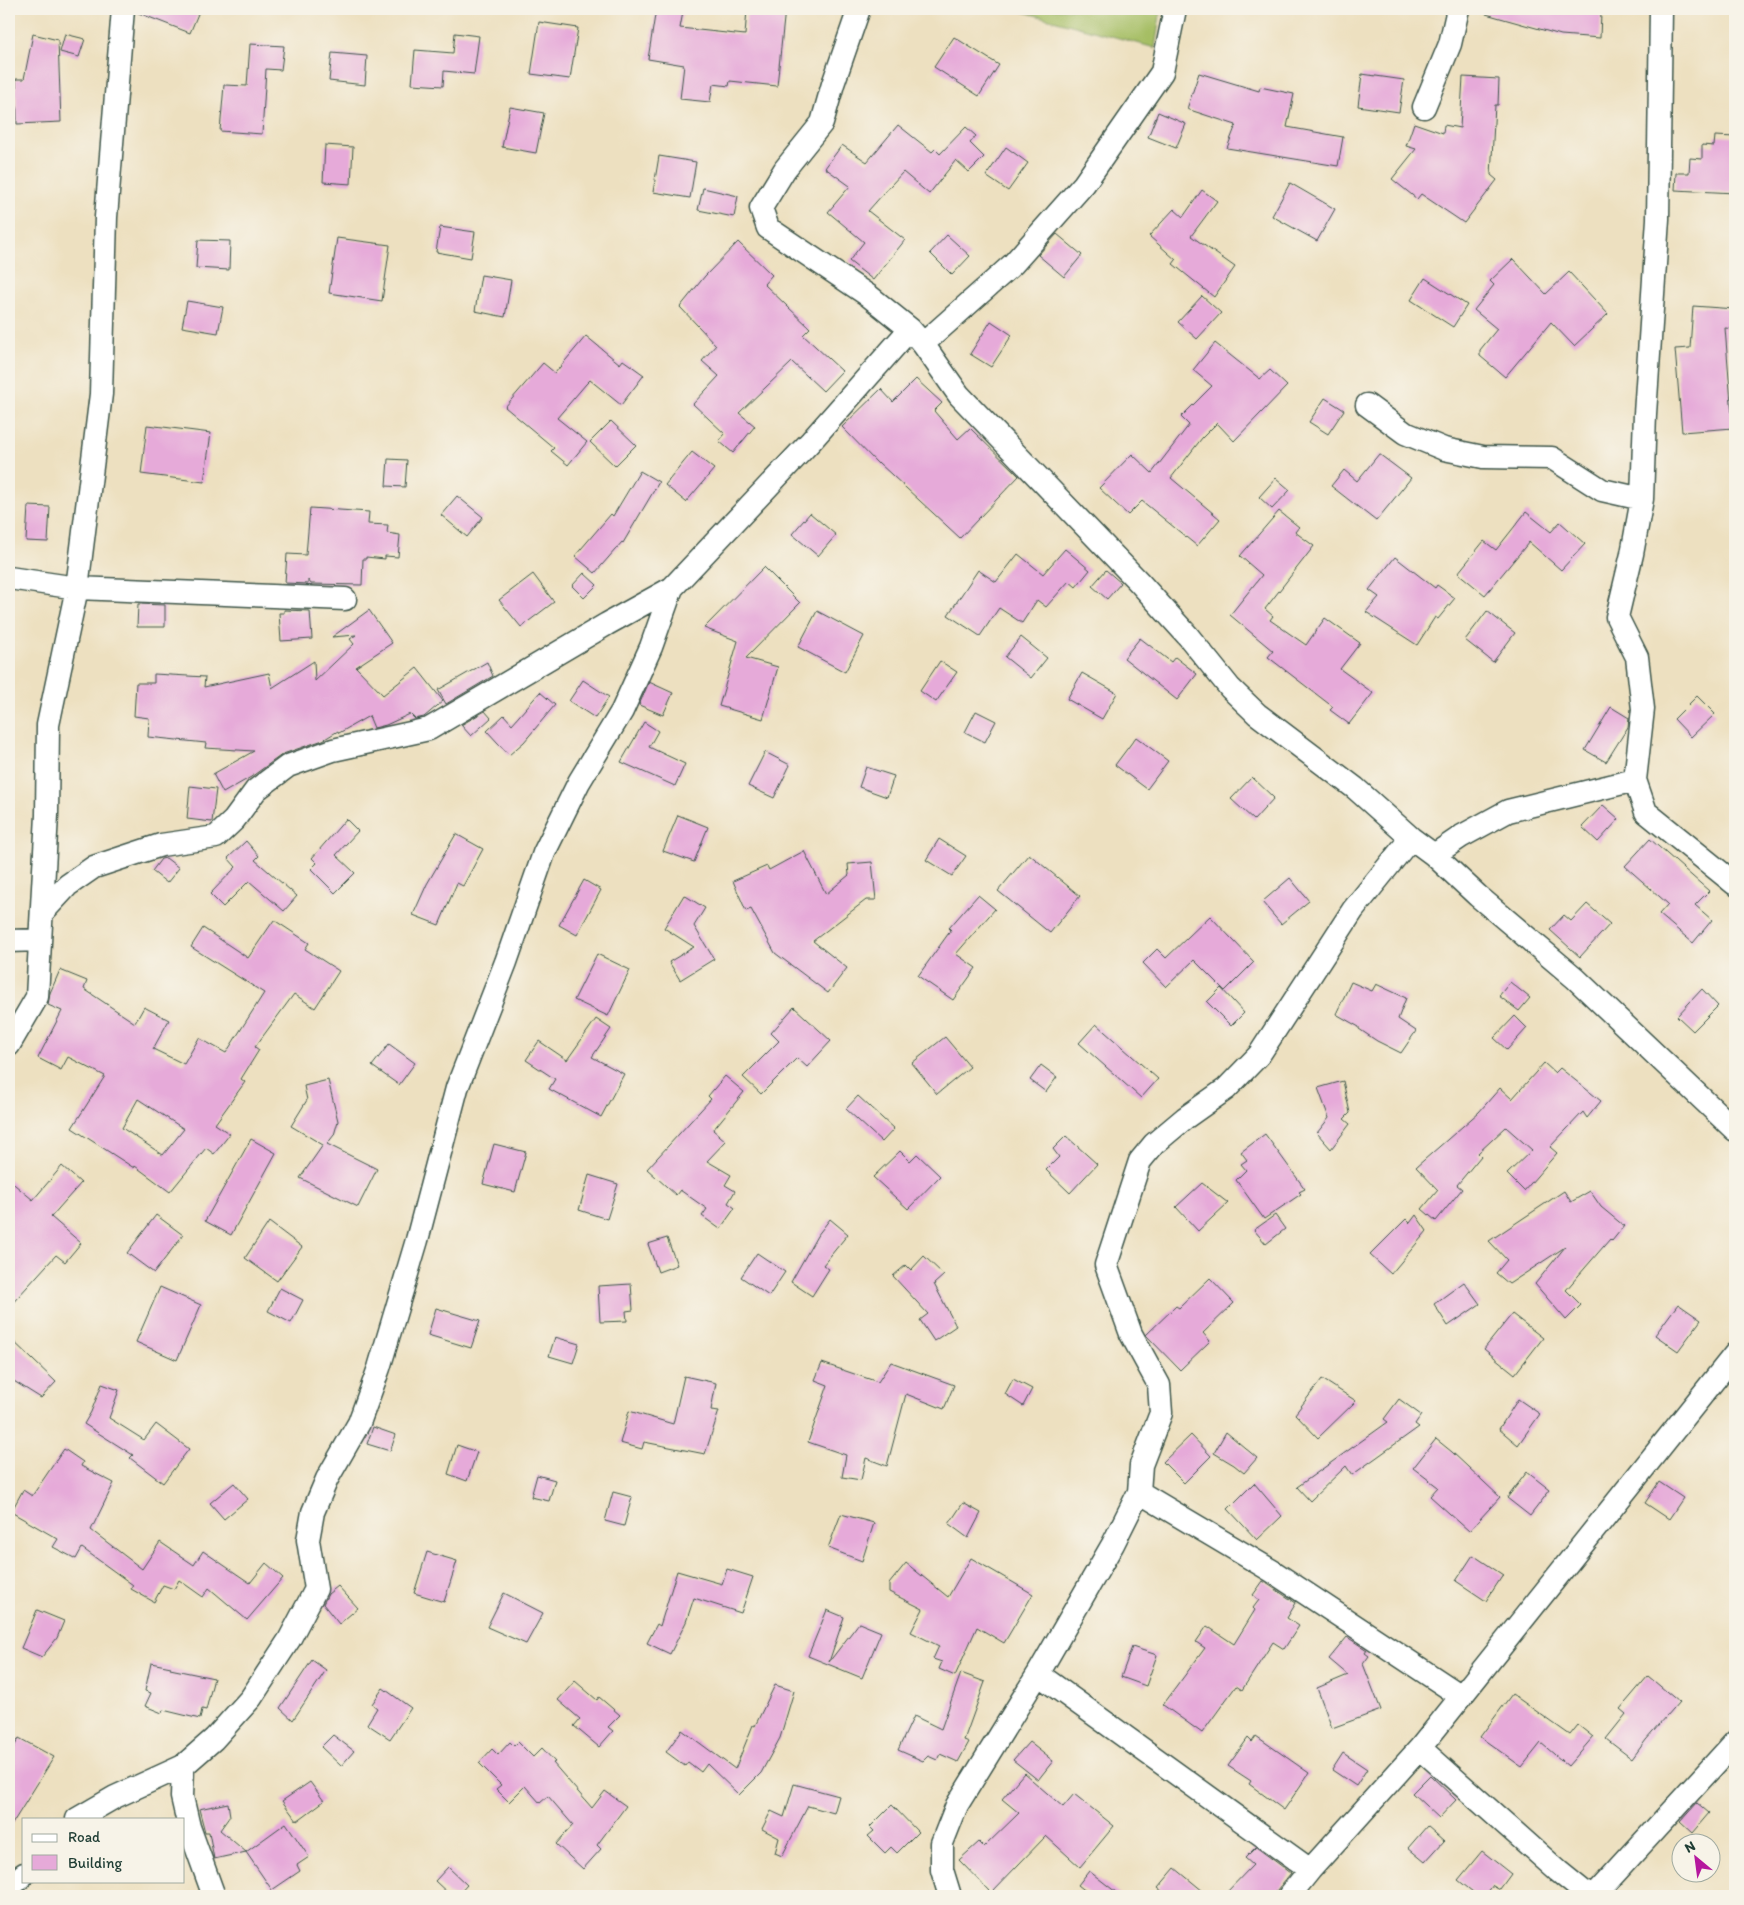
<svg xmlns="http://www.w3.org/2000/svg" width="1744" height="1905" font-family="Itim,sans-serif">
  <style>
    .green { fill: #a5be64; stroke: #627e4c }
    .building { fill: #e6aad9; fill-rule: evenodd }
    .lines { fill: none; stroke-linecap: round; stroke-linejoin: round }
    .street-casing { stroke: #3e5549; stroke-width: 25 }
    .street { stroke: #fff; stroke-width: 22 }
  </style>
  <rect width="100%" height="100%" fill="#f7f3e8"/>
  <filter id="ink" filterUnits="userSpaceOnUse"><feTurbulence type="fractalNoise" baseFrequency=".02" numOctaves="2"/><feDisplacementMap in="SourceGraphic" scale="10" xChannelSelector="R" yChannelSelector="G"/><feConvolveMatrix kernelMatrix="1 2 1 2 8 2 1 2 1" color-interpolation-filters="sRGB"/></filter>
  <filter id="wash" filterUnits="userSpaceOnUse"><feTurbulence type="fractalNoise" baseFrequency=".0096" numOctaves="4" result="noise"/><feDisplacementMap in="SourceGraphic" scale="20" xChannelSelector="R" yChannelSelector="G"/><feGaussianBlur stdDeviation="1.12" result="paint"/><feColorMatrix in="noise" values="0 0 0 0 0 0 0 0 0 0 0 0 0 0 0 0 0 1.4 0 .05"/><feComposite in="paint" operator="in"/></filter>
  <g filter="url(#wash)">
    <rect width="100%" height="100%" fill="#ede0c0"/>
    <path class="green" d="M1013,9H1161L1155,48Z"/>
    <g id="blocks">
      <path class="building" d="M136,9H200L190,33L136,12Z
        M656,9L683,12L680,28L745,35L747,9H785L777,86L730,81L729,86L713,84L710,102L680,99L684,65L648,59Z
        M1487,9H1540L1601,13L1600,38L1561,35L1486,14Z
        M539,22L578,28L570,79L531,74Z
        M455,33L479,36L474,74L444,71L443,86L412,84L415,50L453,53Z
        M33,34L58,40L61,122L17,124L16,79H24Z
        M65,34L85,39L79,57L60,52Z
        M954,37L999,65L979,96L934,67Z
        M250,44L284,46L281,70L266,69L262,134L220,131L224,85L247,86Z
        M332,53L367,56L365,85L329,81Z
        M1199,73L1259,91L1260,87L1294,94L1287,127L1343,137L1338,166L1227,148L1236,125L1187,109Z
        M1362,74L1404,80L1399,112L1358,106Z
        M1463,77L1499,79L1498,105H1495L1491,175L1497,180L1464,223L1421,194L1417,199L1392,179L1416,149L1406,146L1414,123L1443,133L1444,125L1460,128Z
        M510,107L544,113L536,153L502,147Z
        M1158,112L1186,124L1176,148L1148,137Z
        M898,125L932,152L935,149L940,154L966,127L976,136L970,143L984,157L969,172L956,160L929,194L903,172L891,185L868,211L905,240L873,280L849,261L864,242L828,212L850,186L825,168L842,145L867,162Z
        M1715,136L1735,137V193L1675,190L1676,173H1689L1690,158L1702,159V145L1714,146Z
        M325,145L353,147L351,184L323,182Z
        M1006,147L1028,163L1008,191L986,176Z
        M659,156L696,162L690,198L653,192Z
        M1290,183L1335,209L1317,241L1272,216Z
        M703,188L738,196L734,217L698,210Z
        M1202,190L1217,201L1191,236L1235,267L1214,297L1173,264L1176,260L1149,236L1174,209L1183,217Z
        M440,227L475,232L471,258L436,252Z
        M1057,234L1082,255L1064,277L1038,255Z
        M947,235L970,256L952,275L930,253Z
        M337,238L390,245L382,301L329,293Z
        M198,240L230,241L229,270L196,268Z
        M738,242L772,275L764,284L810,328L803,335L842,371L823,391L792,362L739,413L755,426L733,453L719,441L725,434L693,404L719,376L702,361L716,345L680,307L705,276Z
        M1513,259L1546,294L1569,272L1608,314L1574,346L1551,322L1505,377L1480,356V350L1497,329L1474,310L1494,285L1490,281Z
        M481,275L511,280L505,317L475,311Z
        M1425,278L1467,305L1453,327L1411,300Z
        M1202,296L1221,313L1197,339L1178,322Z
        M187,301L223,307L218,333L182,327Z
        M1693,306L1735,309V329L1725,328L1733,428L1682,432L1675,349L1690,348Z
        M991,321L1012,335L991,367L970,354Z
        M586,336L620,364L623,360L644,375L621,405L590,380L586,384L557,418L587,442L568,465L551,451L554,448L505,407L543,363L555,373Z
        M1215,343L1260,379L1270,370L1287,386L1234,441L1217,423L1202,438L1171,478L1220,519L1197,546L1142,501L1128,515L1099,488L1132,454L1152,473L1189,425L1181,417L1212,386L1193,370Z
        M916,379L942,403L934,411L958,439L970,428L1019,476L960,538L879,463L878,464L842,427L881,389L893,402Z
        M1325,398L1344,410L1328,434L1309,422Z
        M611,421L636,445L615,466L590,442Z
        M147,425L211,433L204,482L141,474Z
        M692,452L714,469L686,502L665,485Z
        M1379,454L1411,478L1376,521L1331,486L1344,470L1357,481Z
        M388,459L407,460L405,487L386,486Z
        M640,471L659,482L623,543L622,542L595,573L575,556L611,514L613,516Z
        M1276,478L1290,490L1272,509L1259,497Z
        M457,496L483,517L467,537L441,515Z
        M28,506L50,507L48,542L26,541Z
        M310,508L369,512L368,524L388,525L387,533L400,535L398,557L385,556V559L366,557V559H363L362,585L311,584L308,580V584L285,583L287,554L306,555Z
        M1279,511L1299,527L1295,532L1314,546L1265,609L1273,616L1270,620L1306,645L1325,618L1360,643L1340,669L1373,693L1349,724L1330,710L1333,707L1268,657L1273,651L1230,615L1262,575L1240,556Z
        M1526,512L1551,532L1560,522L1585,544L1561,570L1529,542L1485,595L1458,573L1484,541L1496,550Z
        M810,513L836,535L818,556L792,534Z
        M1065,549L1090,570L1076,587L1069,581L1046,607L1037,600L1022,623L999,608L980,636L948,615L978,570L996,582L1018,554L1043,574Z
        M1395,557L1435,588L1437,585L1455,598L1438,619L1435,617L1417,645L1366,612L1379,597L1369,590Z
        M764,567L800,603L746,658L778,667L763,719L719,706L738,641L704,628Z
        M1106,570L1121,583L1107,599L1092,586Z
        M584,573L597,585L584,598L572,586Z
        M533,574L554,602L521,627L499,600Z
        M138,604L165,605V627H137Z
        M284,610L310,611L312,639L281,641L279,613H284Z
        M369,610L392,643L356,667L383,695L417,668L443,701L424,717L415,719L410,714L386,725L374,728L369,716L339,733L338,731L323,740L283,754L251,777L223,793L213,774L254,751L205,748L206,743L148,737L149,718L134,716L136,683H154V674L205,677L204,687L269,673L272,688L314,661L315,681L354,644L350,639L356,635L332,637Z
        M817,611L864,636L845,672L798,647Z
        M1487,611L1515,633L1493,662L1465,640Z
        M1021,637L1047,658L1031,678L1005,657Z
        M1140,638L1171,662L1175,657L1197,674L1177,700L1124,658Z
        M940,661L957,672L936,702L920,691Z
        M487,662L493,676L446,704L438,690Z
        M1082,673L1117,693L1102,719L1067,699Z
        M583,680L609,697L595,718L569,701Z
        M649,682L673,693L663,715L639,705Z
        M540,692L555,705L524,742L509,755L487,731L504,715L512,724Z
        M1697,696L1715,714L1691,737L1674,719Z
        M1611,707L1629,718L1628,727L1606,762L1585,750Z
        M485,711L491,718L471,736L461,725Z
        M976,711L996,721L985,742L965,732Z
        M644,722L658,731L649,747L685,764L675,786L621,762Z
        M1136,737L1168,761L1147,789L1115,765Z
        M765,752L790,765L774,798L748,786Z
        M866,767L894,776L887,797L859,787Z
        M1252,777L1274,798L1254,820L1231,799Z
        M190,786L216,789L212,822L187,819Z
        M1603,805L1619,819L1598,842L1582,827Z
        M678,815L708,827L694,862L663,851Z
        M346,819L358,831L336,855L355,873L335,893L311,869L317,863L312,858Z
        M456,834L483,849L463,886L457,883L439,925L413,915L427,884Z
        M939,839L966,856L952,876L926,860Z
        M1650,839L1709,891L1695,905L1712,920L1693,943L1659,914L1668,904L1625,866Z
        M246,841L259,856L255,860L297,896L284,911L249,881L223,907L210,894L236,867L228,858Z
        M804,851L826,894L849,875L848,864L872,862L876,900H866L813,941L847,968L828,993L775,953L751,909L746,911L733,881L767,866L769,870Z
        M1029,854L1080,896L1050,933L998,891Z
        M166,858L179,868L167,883L152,871L161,859Z
        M1290,878L1309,901L1281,924L1262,902Z
        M584,880L601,890L577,935L559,925Z
        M684,895L705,908L694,926L714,959L680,980L669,962L694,947L664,928Z
        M978,895L995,909L956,954L976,968L953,1000L918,976L951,930L949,928Z
        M1587,904L1610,924L1580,957L1550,930L1564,915L1571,921Z
        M1210,916L1254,962L1225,991L1194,960L1166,987L1143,963L1157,949L1166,958Z
        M274,920L309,943L305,949L339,971L315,1008L294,994L255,1047L259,1050L241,1079L245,1082L215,1124L230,1134L214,1154L206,1148L170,1192L135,1166L134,1168L72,1128L105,1076L68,1057L61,1070L38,1058L62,1011L48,1005L50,993L60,970L87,981L84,989L135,1023L144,1007L169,1020L153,1049L184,1064L199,1038L226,1053L264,993L191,947L203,928L248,958ZM138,1099L184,1129L163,1155L122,1128Z
        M597,954L630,970L608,1016L574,1000Z
        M1351,982L1372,991L1376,984L1406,998L1398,1019L1416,1031L1401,1053L1377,1041L1359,1029V1027L1336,1014Z
        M1510,982L1530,998L1519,1011L1499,996Z
        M1221,988L1244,1013L1231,1026L1207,1002Z
        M1702,989L1718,1006L1693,1031L1677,1016Z
        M794,1007L831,1041L807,1067L797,1058L761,1094L743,1077L779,1041L771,1033Z
        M1515,1016L1527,1028L1507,1050L1494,1038Z
        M596,1019L611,1029L592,1057L624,1074L601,1117L549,1089L555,1079L526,1060L539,1041L567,1060Z
        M1096,1024L1158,1079L1141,1098L1079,1043Z
        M945,1037L970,1067L937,1094L912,1063Z
        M389,1044L415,1063L399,1085L372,1066Z
        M1544,1063L1555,1073L1560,1068L1601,1101L1587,1118L1583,1112L1550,1147L1557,1153L1524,1191L1507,1174L1532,1150L1506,1127L1478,1153L1481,1156L1457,1185L1462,1189L1436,1221L1422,1209L1438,1190L1416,1167L1479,1112L1500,1088L1512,1099Z
        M1041,1065L1057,1077L1046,1092L1030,1080Z
        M725,1076L744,1092L713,1130L726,1141L707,1161L731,1175L725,1185L735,1191L728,1203L735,1208L720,1229L702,1216L707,1209L680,1190L676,1195L647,1169L711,1099L708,1096Z
        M328,1080L338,1121L334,1135L327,1144L377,1169L358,1207L300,1178L323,1145L291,1126L307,1100L304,1086Z
        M1343,1081L1350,1113L1344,1119L1350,1124L1331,1149L1317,1133L1329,1118L1318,1088Z
        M858,1096L894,1129L882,1142L846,1109Z
        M1265,1134L1305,1189L1299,1192L1301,1194L1264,1219L1236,1180L1246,1170L1241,1164L1247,1160L1241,1152Z
        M1066,1136L1097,1164L1070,1193L1046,1170L1059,1157L1053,1149Z
        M251,1139L276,1153L231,1235L205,1221Z
        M494,1144L526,1152L515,1192L483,1184Z
        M900,1151L910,1161L917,1154L940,1176L908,1209L873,1177Z
        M62,1166L81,1183L51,1217L81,1243L65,1262L56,1255L9,1307V1180L33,1200Z
        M589,1175L618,1184L607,1219L579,1210Z
        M1202,1183L1228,1203L1198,1231L1176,1207Z
        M1564,1191L1571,1202L1590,1191L1601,1207L1624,1226L1612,1241L1610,1239L1566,1290L1581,1305L1566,1320L1535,1284L1565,1247L1509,1284L1496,1273L1507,1260L1489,1241Z
        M156,1215L183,1235L154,1273L127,1253Z
        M1275,1215L1285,1229L1266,1244L1254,1230Z
        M1416,1215L1427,1231L1391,1274L1370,1255L1406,1219L1410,1223Z
        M830,1219L848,1234L823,1265L829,1269L812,1296L791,1282L817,1236Z
        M269,1222L302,1247L277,1281L245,1258Z
        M667,1238L677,1265L658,1272L648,1244Z
        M757,1253L785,1272L769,1296L741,1277Z
        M924,1256L944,1275L934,1284L956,1326L934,1341L920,1320L928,1314L893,1276L906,1265L911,1270Z
        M1210,1278L1234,1303L1203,1333L1210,1341L1180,1370L1146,1335L1176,1306L1179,1308Z
        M1464,1282L1480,1304L1448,1326L1434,1304Z
        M631,1284L633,1310L626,1311L627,1321L600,1322L598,1286Z
        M160,1287L201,1305L177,1360L136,1342Z
        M280,1288L303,1300L291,1323L268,1311Z
        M1678,1304L1701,1320L1678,1351L1655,1335Z
        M436,1308L480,1321L471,1348L428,1335Z
        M1512,1314L1543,1338L1515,1374L1484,1349Z
        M9,1337L56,1382L41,1398L9,1378Z
        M555,1337L579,1344L573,1363L549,1356Z
        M891,1362L954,1385L944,1409L906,1394L887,1466L866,1458L861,1480L842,1477L846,1455L808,1442L828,1385L815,1380L822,1363L878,1382Z
        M684,1376L716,1383L711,1410L719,1411L705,1454L644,1442L642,1449L620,1443L629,1411L673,1424Z
        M1013,1379L1032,1389L1023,1406L1005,1394Z
        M1322,1379L1356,1401L1318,1438L1295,1414Z
        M102,1384L119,1390L109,1418L144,1440L156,1424L189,1449L163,1483L130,1458L133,1455L84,1424L91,1412Z
        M1399,1399L1421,1415L1415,1424L1419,1427L1352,1475L1346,1466L1310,1501L1297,1487L1388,1422L1384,1419Z
        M1518,1399L1540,1414L1518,1445L1499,1429Z
        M373,1427L396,1435L390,1451L367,1444Z
        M1226,1432L1257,1458L1244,1473L1234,1465L1214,1453Z
        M1191,1435L1211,1456L1184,1483L1163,1462Z
        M1436,1439L1452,1452L1500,1497L1469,1531L1430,1496L1438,1487L1413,1468Z
        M457,1445L477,1452L467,1481L448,1474Z
        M64,1449L83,1462L81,1466L114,1483L91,1530L142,1569L160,1542L194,1565L203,1551L250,1583L266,1563L283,1578L247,1620L209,1588L203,1597L179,1580L174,1589L163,1585L154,1602L131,1589L133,1585L82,1548L76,1559L53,1547L58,1539L11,1512L23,1490L32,1496Z
        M1527,1472L1550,1490L1530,1516L1507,1498Z
        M537,1475L555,1480L549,1501L531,1497Z
        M1659,1482L1683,1498L1669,1519L1645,1503Z
        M234,1483L248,1499L224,1519L210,1503Z
        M1254,1483L1282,1516L1257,1540L1228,1509Z
        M613,1492L632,1497L624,1526L605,1521Z
        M963,1503L981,1513L968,1538L949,1524Z
        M841,1514L874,1523L862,1561L828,1548Z
        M427,1552L457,1561L444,1602L414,1593Z
        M1473,1555L1503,1575L1486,1601L1456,1581Z
        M971,1558L1033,1594L1004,1643L977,1627L955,1676L939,1669L942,1662L933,1659L939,1646L911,1632L923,1609L889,1592V1584L906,1563L948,1597Z
        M727,1569L753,1577L741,1613L694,1598L686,1622L670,1654L647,1643L657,1624L660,1626L677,1571L722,1584Z
        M1263,1581L1296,1603L1287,1618L1299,1626L1284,1649L1273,1642L1242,1690L1236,1686L1202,1733L1163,1705L1205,1648L1196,1642L1207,1626L1234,1644L1255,1610L1253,1608L1259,1600L1253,1595Z
        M338,1586L358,1608L339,1624L323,1604L328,1594Z
        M504,1593L543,1613L526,1644L487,1627Z
        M37,1610L64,1621L57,1638L42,1657L21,1648Z
        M827,1610L844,1617L829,1662L859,1623L881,1632L862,1678L808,1656Z
        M1347,1637L1367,1650L1365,1653L1369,1656L1363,1664L1381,1710L1332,1728L1317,1688L1348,1675L1329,1659Z
        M1132,1647L1157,1655L1146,1686L1121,1677Z
        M312,1660L326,1670L293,1720L280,1708Z
        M151,1663L171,1667L170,1669L214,1678L206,1710L202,1709L200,1719L163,1710L162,1713L145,1706L151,1693L145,1691Z
        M961,1673L985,1682L964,1740L969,1742L958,1762L940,1754L937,1760L928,1756L923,1761L898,1750L914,1716L941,1729Z
        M1648,1676L1679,1702L1646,1740L1632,1759L1606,1739L1626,1714L1620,1709Z
        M575,1681L597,1700L599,1697L620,1715L608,1727L613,1731L599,1747L574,1726L580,1719L558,1700Z
        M775,1685L794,1691L780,1738L761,1773L739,1795L707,1764L701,1772L688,1762L685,1766L666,1752L682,1730L735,1769L753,1725L755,1726Z
        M383,1688L411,1708L390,1739L367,1724L377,1708L372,1704Z
        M1512,1694L1570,1735L1578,1725L1593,1737L1568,1766L1541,1743L1522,1767L1480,1737Z
        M333,1735L354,1751L341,1766L321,1747Z
        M1256,1736L1309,1773L1284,1810L1249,1784L1251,1781L1228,1766L1248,1738L1252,1742Z
        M19,1738L54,1757L9,1829V1756Z
        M510,1742L514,1746L518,1742L533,1757L542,1748L555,1762L553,1763L592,1808L605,1791L626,1806L597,1845L601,1849L583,1869L556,1844L573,1825L548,1796L540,1803L525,1786L509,1802L496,1789L501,1785L479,1763L492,1749L498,1755Z
        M1029,1742L1053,1761L1038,1780L1013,1760Z
        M1343,1753L1367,1769L1356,1786L1332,1770Z
        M1024,1773L1063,1807L1074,1794L1114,1826L1080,1867L1046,1836L991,1893L959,1860L979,1842L984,1847L1019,1813L1002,1799Z
        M1430,1775L1456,1800L1439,1818L1412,1793Z
        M310,1782L324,1801L297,1821L282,1801Z
        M794,1784L839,1796L834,1813L808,1806L782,1856L775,1853L779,1838L762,1829L771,1811L784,1817Z
        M228,1803L230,1816L220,1830L246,1852L286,1823L309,1857L297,1865L300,1871L272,1890L246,1852L214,1859L209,1832H205L199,1809Z
        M1697,1803L1709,1813L1692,1833L1680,1822Z
        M892,1805L918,1832L897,1853L891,1847L885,1853L868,1836L874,1831L870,1827Z
        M1427,1826L1444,1841L1425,1862L1408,1848Z
        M1256,1847L1291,1873L1272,1896H1223L1253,1865L1245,1858Z
        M1482,1851L1511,1874L1500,1889L1493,1885L1485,1896H1478L1458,1880Z
        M448,1867L467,1885L457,1896H451L435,1881Z
        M1175,1868L1209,1896H1168L1158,1888Z
        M1089,1871L1121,1896H1092L1078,1885Z"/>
    </g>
  </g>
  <g filter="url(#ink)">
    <use href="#blocks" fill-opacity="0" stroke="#3e5549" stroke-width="1"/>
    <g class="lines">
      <defs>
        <path id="street" d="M859,9L833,84L822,123L785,169L761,208L768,228L869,296L910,329L923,344L959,395L1139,582L1188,636L1230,688L1257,714L1355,788L1411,838L1434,855L1478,896L1575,978L1735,1130
          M1661,9L1658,219L1645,414L1642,499L1632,554L1617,617L1637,657L1643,709L1635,780L1646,812L1735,884
          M1424,107L1450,44L1458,9
          M923,344L1013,264L1084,184L1162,72L1175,9
          M1367,405L1405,433L1444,449L1483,457L1552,458L1602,490L1642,499
          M9,578L77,588L345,599
          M1434,855L1462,836L1508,811L1635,780
          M42,913L68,885L94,867L161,845L216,837L234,820L256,790L288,766L333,750L429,729L607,624L672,588L811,441L910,329
          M9,941L39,940
          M9,1045L37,997L47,815L48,725L77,588L101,394L106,217L123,9
          M1139,1492L1272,1571L1461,1696
          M1038,1674L1310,1870
          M1420,1748L1558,1871L1589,1896
          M77,1819L115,1797L183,1766
          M9,1888L24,1874
          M214,1896L189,1827L182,1797L183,1766L214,1739L251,1698L289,1640L316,1589L308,1540L313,1512L327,1479L359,1423L379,1368L417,1240L457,1088L506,962L544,853L579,782L622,711L651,647L672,588
          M950,1896L942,1870V1843L957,1805L1038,1674L1113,1544L1139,1492L1141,1465L1161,1413L1159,1385L1131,1334L1106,1265L1140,1161L1154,1144L1185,1118L1226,1089L1259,1055L1353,910L1411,838
          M1289,1896L1310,1870L1420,1748L1735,1354
          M1594,1896L1735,1742"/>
      </defs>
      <use href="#street" class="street-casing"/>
      <use href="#street" class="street"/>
    </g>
  </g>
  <rect width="1744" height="1905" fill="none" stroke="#f7f3e8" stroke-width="30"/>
  <rect x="22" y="1818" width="162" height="65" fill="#f7f3e8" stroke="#a1aaa0"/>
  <rect x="32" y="1834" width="25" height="8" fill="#ffffff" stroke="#a1aaa0"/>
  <text x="68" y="1842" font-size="15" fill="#1f3d34">Road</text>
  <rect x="32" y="1855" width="25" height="15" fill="#e6aad9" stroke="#a1aaa0"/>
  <text x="68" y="1868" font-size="15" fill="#1f3d34">Building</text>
  <g transform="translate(1696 1858) rotate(331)"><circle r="24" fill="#f7f3e8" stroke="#a1aaa0"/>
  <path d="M0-4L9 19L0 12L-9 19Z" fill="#b5179e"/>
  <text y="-8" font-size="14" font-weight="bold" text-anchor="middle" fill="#1f3d34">N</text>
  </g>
</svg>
